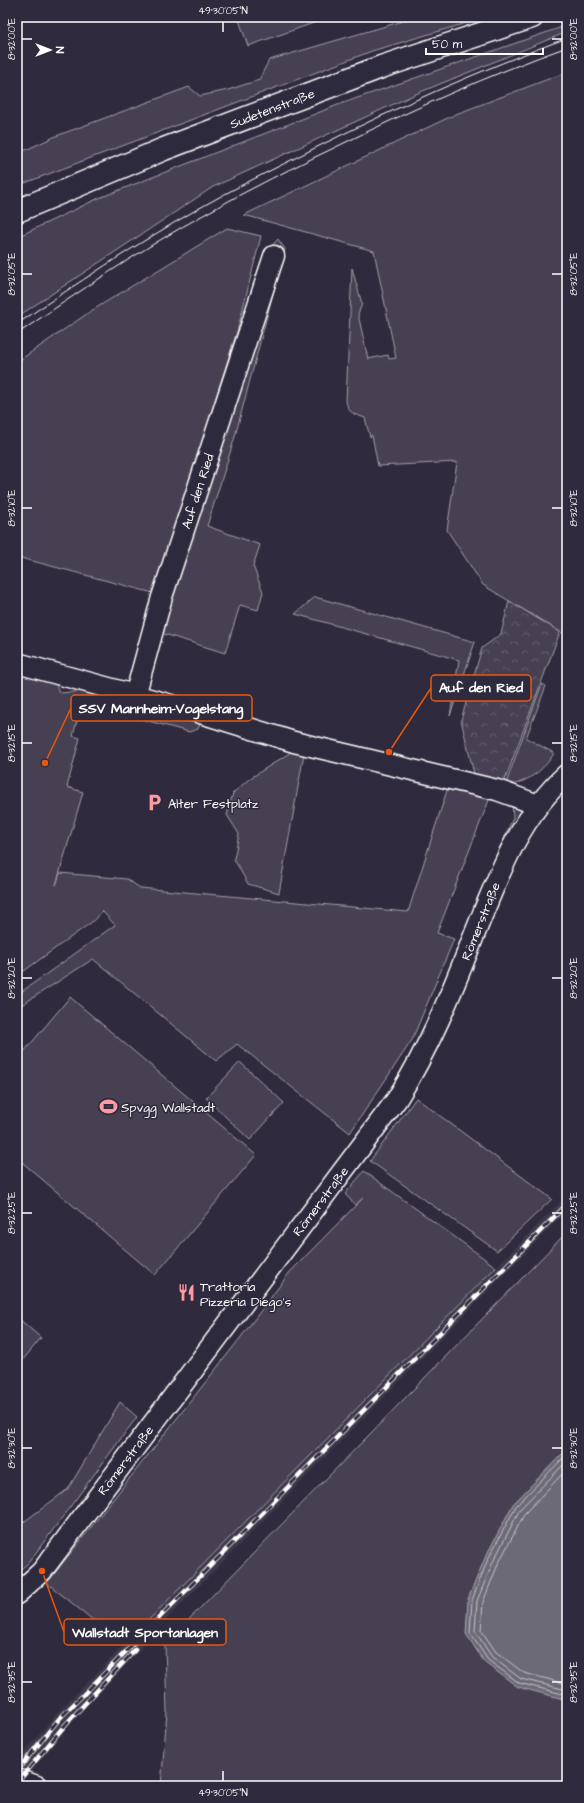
<svg xmlns="http://www.w3.org/2000/svg" width="584" height="1803" font-family="'Architects Daughter',sans-serif">
  <style>
    .built { fill: #3c3749 }
    .green { fill: #464152; stroke: #a2a0a8 }
    .forest { fill: url(#forest-crowns); stroke: #a2a0a8 }
    .water { fill: #6d6a77; stroke: #a7a6ad }
    .lines { fill: none; stroke-linecap: round; stroke-linejoin: round }
    .shore { stroke: #c5c3c9; stroke-width: 1 }
    .minor-casing { stroke: #fff; stroke-width: 23 }
    .major-casing { stroke: #fff; stroke-width: 25 }
    .minor { stroke: #2f2a3d; stroke-width: 20 }
    .major { stroke: #2f2a3d; stroke-width: 22 }
    .tram { stroke: #fff; stroke-width: 1 }
    .rail-casing { stroke: #fff; stroke-width: 4.5 }
    .rail { stroke: #2f2a3d; stroke-width: 3; stroke-dasharray: 9; stroke-linecap: butt }
    .ticks { fill: none; stroke: #fff; stroke-width: 1.5 }
    .labels { text-anchor: middle; stroke-width: 3; stroke-linejoin: round; paint-order: stroke }
    .street-label { font-size: 13px; fill: #fff; stroke: #2f2a3d }
    .poi-label { font-size: 13px; fill: #fff; stroke: #2f2a3d; text-anchor: start }
    .leader { fill: none; stroke: #e8590c; stroke-width: 1.5 }
    .callout-dot { fill: #e8590c; stroke: #2f2a3d; stroke-width: 1.5 }
    .callout { fill: #2f2a3d; stroke: #e8590c; stroke-width: 1.5 }
    .callout-label { font-size: 14px; text-anchor: middle; font-weight: bold; fill: #fff }
    .neatline { fill: none; stroke: #fff; stroke-width: 1.5 }
    .ticks-label { font-size: 10px; text-anchor: middle; fill: #fff }
  </style>
  <defs>
    <pattern id="forest-crowns" width="20" height="18" patternUnits="userSpaceOnUse"><rect width="20" height="18" fill="#464152"/><path d="M2 6a3 3 0 1 1 6 0M12 15a3 3 0 1 1 6 0" fill="none" stroke="#625e6c"/></pattern>
  </defs>
  <rect width="100%" height="100%" fill="#2f2a3d"/>
  <filter id="ink" filterUnits="userSpaceOnUse"><feTurbulence type="fractalNoise" baseFrequency=".025" numOctaves="2"/><feDisplacementMap in="SourceGraphic" scale="8" xChannelSelector="R" yChannelSelector="G"/><feConvolveMatrix kernelMatrix="1 2 1 2 8 2 1 2 1" color-interpolation-filters="sRGB"/></filter>
  <g filter="url(#ink)">
    <path class="built" d="M567,1195V1210L167,1619L121,1671L73,1721L34,1768L24,1786H17V1761L57,1713Z"/>
    <path class="green" d="M238,17H323L322,20L248,46Z
      M417,17H487L372,51L17,186V154L56,136L189,87L200,96L228,90L259,80L269,60Z
      M565,26L567,32L418,93L213,187L17,317V237L99,198L343,103Z
      M567,72V636L483,585L447,530L457,462L378,466L372,435L370,437L365,418L354,414L348,409L346,401L352,268L362,304L358,314L368,359L388,355L389,359L396,358L374,251L244,215L456,114Z
      M227,228L261,236L238,328L210,416L188,499L157,594L17,557V362L91,311Z
      M278,239L285,249L234,440L207,526L260,545L253,566L263,592L258,610L240,605L225,653L161,633L269,249Z
      M315,597L475,642L450,716L459,660L295,614Z
      M17,667L56,684L59,693L99,690L202,719L198,729L189,732L89,705L80,709L73,736L80,738L67,787L83,792L56,885L60,873L127,879L140,888L408,912L449,784L491,795L437,933L454,939L412,1040L350,1133L237,1044L216,1061L93,959L17,1008V995L115,925L102,911L96,919L17,976Z
      M542,684L546,686L526,738L554,753C545,770 525,784 505,786Z
      M299,747L305,748L279,893L248,884L234,859L239,834L227,815L233,793L249,779Z
      M512,801L518,807L517,820L480,902L474,905L513,818Z
      M70,997L256,1155L155,1275L17,1158V1060Z
      M240,1062L284,1103L250,1140L206,1098Z
      M416,1098L552,1199L497,1251L370,1161Z
      M364,1171L496,1267L124,1645L47,1583L238,1341L290,1272L363,1198L355,1205L345,1194Z
      M567,1232V1786H161L167,1712L165,1644Z
      M17,1317L41,1338L17,1367Z
      M120,1402L137,1417L29,1562L17,1573V1527L68,1489Z"/>
    <path class="forest" d="M509,601L560,632L503,785L475,778L461,720L482,648L501,634Z"/>
    <path class="water" d="M567,1449V1700L518,1687L485,1663L466,1634L468,1599L485,1558L513,1504Z"/>
    <g class="lines">
      <path class="shore" d="M567,1454L516,1506L488,1559L472,1600L470,1633L488,1660L519,1683L567,1695
        M567,1461L520,1509L493,1562L477,1601L475,1631L492,1657L521,1679L567,1690
        M567,1469L525,1513L498,1564L483,1602L481,1630L496,1652L524,1673L567,1684"/>
      <defs>
        <path id="minor" d="M17,663L197,712L294,742L497,790L538,805
          M135,696L162,597L274,256
          M17,1594L42,1571L397,1099C429,1048 451,994 473,938C497,879 518,818 567,774
          M17,1779L37,1786"/>
        <path id="major" d="M17,211L164,149L381,67L532,17"/>
      </defs>
      <use href="#minor" class="minor-casing"/>
      <use href="#major" class="major-casing"/>
      <use href="#minor" class="minor"/>
      <use href="#major" class="major"/>
      <path class="tram" d="M17,324C76,284 135,245 196,210C234,188 274,169 313,149C395,108 480,70 567,38
        M17,334C79,292 141,249 207,213C249,189 294,167 338,146C413,109 489,75 567,47"/>
      <defs>
        <path id="rail" d="M17,1771L59,1719L83,1695L567,1204
          M17,1783L65,1725L135,1650"/>
      </defs>
      <use href="#rail" class="rail-casing"/>
      <use href="#rail" class="rail"/>
    </g>
  </g>
  <path class="ticks" d="M223,22V32M22,39H32M552,39H562M22,274H32M552,274H562M22,508H32M552,508H562M22,743H32M552,743H562M22,978H32M552,978H562M22,1213H32M552,1213H562M22,1448H32M552,1448H562M22,1682H32M552,1682H562M223,1771V1781"/>
  <defs>
    <symbol id="parking-bare" viewBox="-9 -9 18 18"><path d="M-3.5-5.5H1a3.5 3.5 0 0 1 0 7H-1V5.5H-3.5ZM-1-3.4V-.6H.8a1.4 1.4 0 0 0 0-2.8Z" fill="#ff9aa2" stroke="#2f2a3d" stroke-width="2.5" paint-order="stroke"/></symbol>
    <symbol id="stadium-bare" viewBox="-9 -9 18 18"><path d="M0-5a6.5 5 0 1 0 0 10a6.5 5 0 1 0 0-10ZM-3.5-1.8h7v3.6h-7Z" fill="#ff9aa2" stroke="#2f2a3d" stroke-width="2.5" paint-order="stroke"/></symbol>
    <symbol id="restaurant-bare" viewBox="-9 -9 18 18"><path d="M-5-6h1v4h1v-4h1v4h1v-4h1v5L-1.5 .5V6h-2V.5L-5-1ZM5-6V6H3V1.5H1.5Q1.5-4 5-6Z" fill="#ff9aa2" stroke="#2f2a3d" stroke-width="2.5" paint-order="stroke"/></symbol>
  </defs>
  <g fill-rule="evenodd">
    <use href="#parking-bare" x="142" y="790" width="25" height="25"/>
    <use href="#stadium-bare" x="96" y="1094" width="25" height="25"/>
    <use href="#restaurant-bare" x="174" y="1280" width="25" height="25"/>
  </g>
  <g class="labels">
    <g class="street-label">
      <text transform="translate(272 108) rotate(-21)" y="5">Sudetenstraße</text>
      <text transform="translate(197 491) rotate(-72)" y="5">Auf den Ried</text>
      <text transform="translate(480 921) rotate(-68)" y="5">Römerstraße</text>
      <text transform="translate(320 1201) rotate(-53)" y="5">Römerstraße</text>
      <text transform="translate(125 1460) rotate(-53)" y="5">Römerstraße</text>
    </g>
    <g class="poi-label">
      <text x="168" y="808">Alter Festplatz</text>
      <text x="121" y="1112">Spvgg Wallstadt</text>
      <text x="200" y="1291">Trattoria<tspan x="200" dy="15">Pizzeria Diego's</tspan></text>
    </g>
  </g>
  <path class="leader" d="M389 752L431 688M45 763L71 708M42 1571L64 1632"/>
  <g class="callout-dot">
    <circle cx="389" cy="752" r="4"/>
    <circle cx="45" cy="763" r="4"/>
    <circle cx="42" cy="1571" r="4"/>
  </g>
  <g class="callout">
    <rect x="431" y="675" width="100" height="26" rx="4"/>
    <rect x="71" y="695" width="181" height="26" rx="4"/>
    <rect x="64" y="1619" width="162" height="26" rx="4"/>
  </g>
  <g class="callout-label">
    <text x="481" y="692">Auf den Ried</text>
    <text x="161" y="713">SSV Mannheim-Vogelstang</text>
    <text x="145" y="1637">Wallstadt Sportanlagen</text>
  </g>
  <rect width="584" height="1803" fill="none" stroke="#2f2a3d" stroke-width="44"/>
  <g transform="translate(50 50) rotate(90)" stroke="#2f2a3d" stroke-width="3" paint-order="stroke">
  <path d="M0-3L7 15L0 10L-7 15Z" fill="#ffffff"/>
  <text y="-6" font-size="11" font-weight="bold" text-anchor="middle" fill="#ffffff">N</text>
  </g>
  <path d="M426 48v6h117v-6" fill="none" stroke="#ffffff" stroke-width="2"/>
  <text x="432" y="48" font-size="12" fill="#ffffff" stroke="#2f2a3d" stroke-width="3" paint-order="stroke">50 m</text>
  <rect x="22" y="22" width="540" height="1759" class="neatline"/>
  <g class="ticks-label">
    <text x="223" y="14">49°30'05"N</text>
    <text transform="translate(573 39) rotate(-90)" y="4">8°32'00"E</text>
    <text transform="translate(11 39) rotate(-90)" y="4">8°32'00"E</text>
    <text transform="translate(573 274) rotate(-90)" y="4">8°32'05"E</text>
    <text transform="translate(11 274) rotate(-90)" y="4">8°32'05"E</text>
    <text transform="translate(11 508) rotate(-90)" y="4">8°32'10"E</text>
    <text transform="translate(573 508) rotate(-90)" y="4">8°32'10"E</text>
    <text transform="translate(573 743) rotate(-90)" y="4">8°32'15"E</text>
    <text transform="translate(11 743) rotate(-90)" y="4">8°32'15"E</text>
    <text transform="translate(573 978) rotate(-90)" y="4">8°32'20"E</text>
    <text transform="translate(11 978) rotate(-90)" y="4">8°32'20"E</text>
    <text transform="translate(11 1213) rotate(-90)" y="4">8°32'25"E</text>
    <text transform="translate(573 1213) rotate(-90)" y="4">8°32'25"E</text>
    <text transform="translate(11 1448) rotate(-90)" y="4">8°32'30"E</text>
    <text transform="translate(573 1448) rotate(-90)" y="4">8°32'30"E</text>
    <text transform="translate(11 1682) rotate(-90)" y="4">8°32'35"E</text>
    <text transform="translate(573 1682) rotate(-90)" y="4">8°32'35"E</text>
    <text x="223" y="1796">49°30'05"N</text>
  </g>
</svg>
